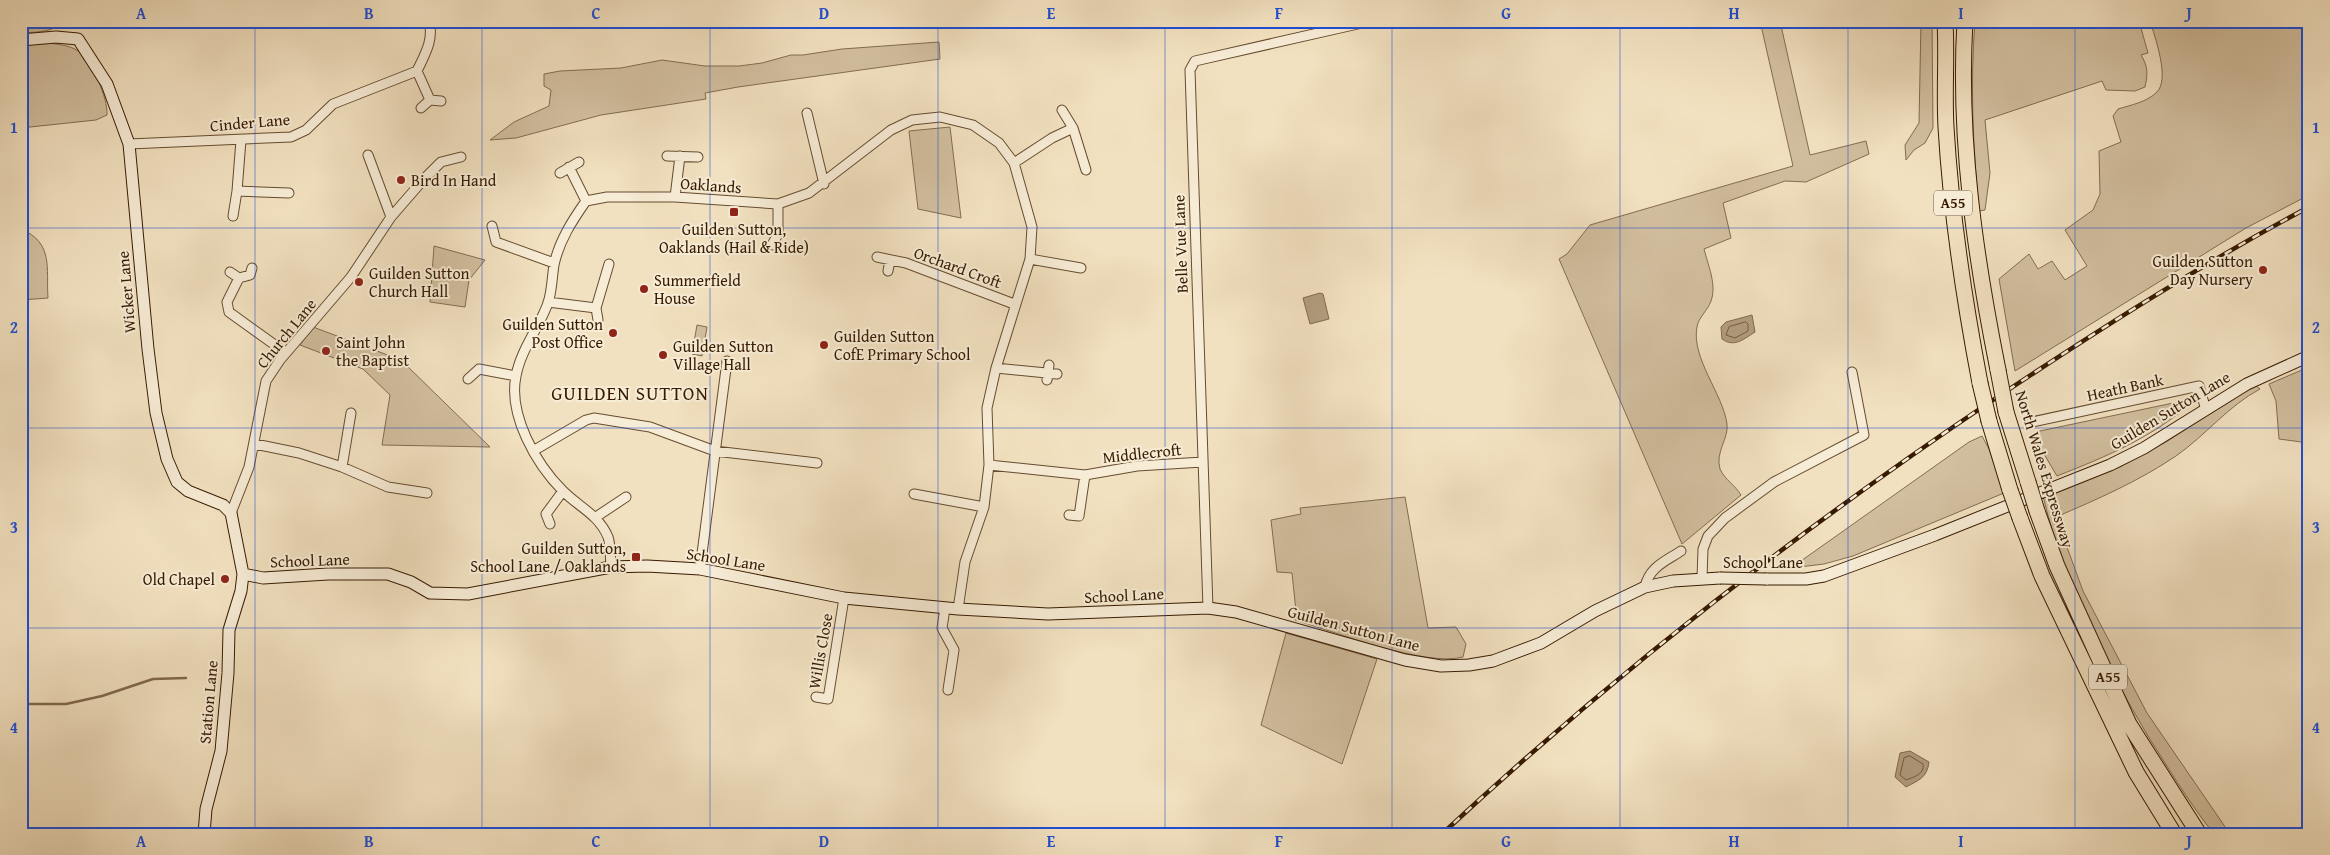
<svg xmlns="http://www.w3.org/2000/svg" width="2330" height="855" font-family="'Gentium Book Plus',serif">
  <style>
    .green { fill: #d2bf9f; stroke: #846c50 }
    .water { fill: #b29d7f; stroke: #81694c }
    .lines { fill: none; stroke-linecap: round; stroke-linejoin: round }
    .shore { stroke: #745c40; stroke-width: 1 }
    .stream { stroke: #81694c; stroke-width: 2.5 }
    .street-casing { stroke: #664c30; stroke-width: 11 }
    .secondary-casing { stroke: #371a00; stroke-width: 13 }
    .highway-casing { stroke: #371a00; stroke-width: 17 }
    .street { stroke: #f7ecd6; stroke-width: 9 }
    .secondary { stroke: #f7ecd6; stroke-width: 11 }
    .highway { stroke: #f2e1c0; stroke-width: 15 }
    .rail-casing { stroke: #371a00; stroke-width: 4.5 }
    .rail { stroke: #f7ecd6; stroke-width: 2.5; stroke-dasharray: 8; stroke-linecap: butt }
    .secondary-bridge-casing { stroke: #371a00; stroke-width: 13; stroke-linecap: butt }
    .highway-bridge-casing { stroke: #371a00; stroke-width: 17; stroke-linecap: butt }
    .secondary-bridge { stroke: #f7ecd6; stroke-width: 11 }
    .highway-bridge { stroke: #f2e1c0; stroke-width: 15 }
    .grid { fill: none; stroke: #1d4ed8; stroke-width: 1; stroke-opacity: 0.55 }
    .poi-dot { fill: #8f2418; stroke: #f7ecd6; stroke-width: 2 }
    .labels { text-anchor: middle; stroke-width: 4; stroke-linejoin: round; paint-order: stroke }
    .shield { fill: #f7ecd6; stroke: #715940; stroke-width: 1 }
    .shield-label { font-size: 15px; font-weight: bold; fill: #371a00 }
    .street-label { font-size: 16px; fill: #371a00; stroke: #f7ecd6 }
    .poi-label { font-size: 16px; fill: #371a00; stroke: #f7ecd6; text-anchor: start }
    .quarter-label { font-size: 19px; letter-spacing: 1px; fill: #371a00; stroke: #f7ecd6 }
    .neatline { fill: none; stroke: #1d4ed8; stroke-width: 2 }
    .grid-label { font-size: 16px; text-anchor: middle; font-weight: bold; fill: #1d4ed8 }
  </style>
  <rect width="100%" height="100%" fill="#f2e1c0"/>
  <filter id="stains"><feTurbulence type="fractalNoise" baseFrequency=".004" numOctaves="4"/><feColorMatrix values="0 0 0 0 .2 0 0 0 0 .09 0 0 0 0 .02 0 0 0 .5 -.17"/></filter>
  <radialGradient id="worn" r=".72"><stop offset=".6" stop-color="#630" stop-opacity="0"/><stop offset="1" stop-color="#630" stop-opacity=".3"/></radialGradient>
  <path class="green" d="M21,21H62C55,33 34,32 21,33Z
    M1760,21H1780L1810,155L1866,141L1869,154L1806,182L1785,181L1723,203L1731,238L1704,249C1708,265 1717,285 1711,301C1708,310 1698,318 1697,327C1691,358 1723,394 1727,424C1729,438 1715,452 1720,469C1725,480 1735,485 1741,495L1682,544L1559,259L1567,254L1590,225L1793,166Z
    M1921,21H1932L1933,128L1925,143L1914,150L1906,160L1905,145L1919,123Z
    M1975,21H2139L2148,53L2141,55C2148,66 2148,74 2145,87L2135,91L2106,90L2102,81L1985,120L1990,173L1985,210L1979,211C1973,148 1970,84 1975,21Z
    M2150,21H2309V195L2246,228L2015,371L1999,279L2029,254L2038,269L2052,261L2065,280L2087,266L2065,230L2093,210L2100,194L2099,151L2121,142L2113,116L2118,109C2131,105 2147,102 2157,92C2170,79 2155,37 2150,21Z
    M939,42L940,59L738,87L705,93L706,99L601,115L516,138L490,140L514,122L549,106L551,90L544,86V74L560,71L621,68L662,60L705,66H739L762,63L791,55H803L842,49Z
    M50,43C59,45 70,45 78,51C92,61 108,98 107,115L96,120L21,128V45Z
    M950,127L961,218L918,209L909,131Z
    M21,229C54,243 46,268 48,298L21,300Z
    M434,246L485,260L469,280L465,307L430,302Z
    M697,325L707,327L702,356L692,354Z
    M313,327L401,360L490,447L382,445L390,395L363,369L300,345Z
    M2309,367V443L2279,439L2276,401L2269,384Z
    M2255,385L2260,389C2228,406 2206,435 2176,456C2139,481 2098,499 2056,517L2083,591L2147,713L2230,834H2214C2189,803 2169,769 2148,736C2104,662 2063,580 2043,496L2120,467L2166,442Z
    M2197,398C2156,436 2108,456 2057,476L2038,444L2035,432Z
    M1982,436L1989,449L2004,493L1853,556L1824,564L1791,568L1969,442Z
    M1405,497L1428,628L1456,627L1466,644L1463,657C1425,667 1335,632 1295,620L1296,611L1292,573L1277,572L1271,520L1301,514L1300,508Z
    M1286,633L1377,659L1342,764L1261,725Z
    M1884,829V834H1843L1844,831Z"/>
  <path class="water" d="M1320,293L1323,294L1329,319L1310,324L1303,298Z
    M1752,315L1755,332C1744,339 1734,348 1722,339L1721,327L1726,322Z
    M1910,751L1929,762C1927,778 1919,780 1906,787L1895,777L1900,753Z"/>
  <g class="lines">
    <path class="shore" d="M1746,322L1748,324V331L1735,338L1726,335L1729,327Z
      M1910,756L1923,764C1925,774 1914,777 1906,780L1900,775L1904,758Z"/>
    <path class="stream" d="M21,704H66L102,696L153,679L186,678"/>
    <defs>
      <path id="street" d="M417,71L430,100L441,101
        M421,108L430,100
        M807,113L824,184
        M1073,128L1086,170
        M129,144L291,137L306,130L333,104L417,71C425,54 434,40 429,21
        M368,155L391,217
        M667,156L698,157
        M1014,163L1052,138L1073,128L1062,110
        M569,167L586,201
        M560,173L579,162
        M237,191L289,193
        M675,197L680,156
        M233,216L237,191L241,140
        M492,226L496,242L554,263
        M772,245L778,234V204
        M877,257L906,263L1014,304
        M1030,259L1081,268
        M252,268L250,275L239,278L227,302L229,312L286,353
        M888,271L890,260
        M230,272L239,278
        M548,302L596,308L598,320
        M596,308L609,264
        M996,368L1057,374
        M468,379L479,369L516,376
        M1047,380L1049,365
        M2032,422L2199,386L2206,410
        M255,444L299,453L342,467L388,487L427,493
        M533,451L586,420L594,418L650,427L715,451L817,463
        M989,465L1085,475L1079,516L1069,515
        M342,467L351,413
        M1085,475L1137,466L1203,462
        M914,494L984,507
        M231,513L249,467L266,381L280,360L351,277L391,217L424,179L441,162L461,157
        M596,517L626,497
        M550,524L546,514L563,491
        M611,567C610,558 611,545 608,537C599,515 579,507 563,491C536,464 508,415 516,376C521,349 539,328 548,303C552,291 552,277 554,265C559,241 572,221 586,201L607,197H675L778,204L809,193L891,130L912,120L940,117L973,125L999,143L1014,163L1032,227L1030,259L996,368L987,408L989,465L984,507L965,562L958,609
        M700,569L727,361
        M1702,578L1703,549L1708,536L1725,518L1774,482L1864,435L1852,372
        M1645,587C1649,567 1666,561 1681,551
        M945,608L942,628L954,650L948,690
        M1208,608L1190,70L1195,61L1371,21
        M816,697L828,699L844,598"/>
      <path id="secondary" d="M21,40L56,37L78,39L107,84L129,144L148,349L156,413L167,459L177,482L188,491L223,505L231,513L243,574L241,591L229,630L228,673L221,751L206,809L204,834
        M243,574L263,578L328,574H388L411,582L430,593L468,594L611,567L647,566L700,569L844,598L958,609L1048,614L1208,608L1236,612L1405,660L1441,666L1469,665L1493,661L1541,643L1595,611L1645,587L1673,581L1720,578
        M1766,579H1806L1824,576L1935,535L2110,465L2144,448L2247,384L2309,356"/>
      <path id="highway" d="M1945,21C1947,57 1944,92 1946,127C1951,213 1964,299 1980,383
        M1965,21C1958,139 1975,255 1998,370
        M2006,412L2028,482
        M1989,421L2010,490
        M2037,511L2057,566L2129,724L2199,834
        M2020,518L2042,576L2136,772L2174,834"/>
    </defs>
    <use href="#street" class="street-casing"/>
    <use href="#secondary" class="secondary-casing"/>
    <use href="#highway" class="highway-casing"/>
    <use href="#street" class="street"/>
    <use href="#secondary" class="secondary"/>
    <use href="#highway" class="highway"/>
    <defs>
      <path id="rail" d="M1442,834C1612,676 1795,533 1987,404C2092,334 2198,266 2309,207"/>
    </defs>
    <use href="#rail" class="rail-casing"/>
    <use href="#rail" class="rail"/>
    <defs>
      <path id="secondary-bridge" d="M1720,578L1766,579"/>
      <path id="highway-bridge" d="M1998,370L2006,412
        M1980,383L1989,421
        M2028,482L2037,511
        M2010,490L2020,518"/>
    </defs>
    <use href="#secondary-bridge" class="secondary-bridge-casing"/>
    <use href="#highway-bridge" class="highway-bridge-casing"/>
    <use href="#secondary-bridge" class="secondary-bridge"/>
    <use href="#highway-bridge" class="highway-bridge"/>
  </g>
  <path class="grid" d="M255,21V834M482,21V834M710,21V834M938,21V834M1165,21V834M1392,21V834M1620,21V834M1848,21V834M2075,21V834M21,228H2309M21,428H2309M21,628H2309"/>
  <g class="poi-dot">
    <circle cx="401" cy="180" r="5"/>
    <rect x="729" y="207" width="10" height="10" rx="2.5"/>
    <circle cx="2263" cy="270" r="5"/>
    <circle cx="359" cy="282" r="5"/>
    <circle cx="644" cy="289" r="5"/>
    <circle cx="613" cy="333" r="5"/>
    <circle cx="824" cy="345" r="5"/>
    <circle cx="326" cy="351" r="5"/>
    <circle cx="663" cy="355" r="5"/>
    <rect x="631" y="552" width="10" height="10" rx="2.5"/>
    <circle cx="225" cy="579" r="5"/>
  </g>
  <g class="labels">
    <g class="shield">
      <rect x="1934" y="190.5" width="38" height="25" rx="4"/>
      <rect x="2089" y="664.5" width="38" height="25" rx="4"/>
    </g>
    <g class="shield-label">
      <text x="1953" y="208">A55</text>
      <text x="2108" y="682">A55</text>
    </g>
    <g class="street-label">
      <text transform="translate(250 122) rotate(-5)" y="6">Cinder Lane</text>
      <text transform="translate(711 185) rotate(4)" y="6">Oaklands</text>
      <text transform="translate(1180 244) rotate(-92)" y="6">Belle Vue Lane</text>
      <text transform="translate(958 267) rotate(20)" y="6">Orchard Croft</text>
      <text transform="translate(126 292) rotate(-95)" y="6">Wicker Lane</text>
      <text transform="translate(286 333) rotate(-51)" y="6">Church Lane</text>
      <text transform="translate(2125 387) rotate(-12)" y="6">Heath Bank</text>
      <text transform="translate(2170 410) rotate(-31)" y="6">Guilden Sutton Lane</text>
      <text transform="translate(1142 453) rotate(-6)" y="6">Middlecroft</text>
      <text transform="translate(2045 469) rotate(73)" y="6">North Wales Expressway</text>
      <text transform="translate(726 559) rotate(9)" y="6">School Lane</text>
      <text transform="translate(310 560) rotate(-2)" y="6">School Lane</text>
      <text x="1763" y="568">School Lane</text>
      <text transform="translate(1124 595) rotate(-3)" y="6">School Lane</text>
      <text transform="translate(1354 628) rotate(15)" y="6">Guilden Sutton Lane</text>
      <text transform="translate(820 651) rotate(-80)" y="6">Willis Close</text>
      <text transform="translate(208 702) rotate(-85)" y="6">Station Lane</text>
    </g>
    <g class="poi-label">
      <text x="411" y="186">Bird In Hand</text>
      <text x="734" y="235" text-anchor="middle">Guilden Sutton,<tspan x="734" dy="18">Oaklands (Hail &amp; Ride)</tspan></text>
      <text x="2253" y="267" text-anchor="end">Guilden Sutton<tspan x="2253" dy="18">Day Nursery</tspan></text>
      <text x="369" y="279">Guilden Sutton<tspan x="369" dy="18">Church Hall</tspan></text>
      <text x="654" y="286">Summerfield<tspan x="654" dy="18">House</tspan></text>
      <text x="603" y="330" text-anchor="end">Guilden Sutton<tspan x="603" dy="18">Post Office</tspan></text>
      <text x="834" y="342">Guilden Sutton<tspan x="834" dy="18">CofE Primary School</tspan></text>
      <text x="336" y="348">Saint John<tspan x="336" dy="18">the Baptist</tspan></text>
      <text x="673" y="352">Guilden Sutton<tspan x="673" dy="18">Village Hall</tspan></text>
      <text x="626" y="554" text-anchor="end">Guilden Sutton,<tspan x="626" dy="18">School Lane / Oaklands</tspan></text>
      <text x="215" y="585" text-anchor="end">Old Chapel</text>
    </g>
    <g class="quarter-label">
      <text x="630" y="400">GUILDEN SUTTON</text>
    </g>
  </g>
  <rect width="2330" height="855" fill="none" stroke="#f2e1c0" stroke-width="55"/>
  <rect x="28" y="28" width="2274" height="800" class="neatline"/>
  <g class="grid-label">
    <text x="141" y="19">A</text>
    <text x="369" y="19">B</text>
    <text x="596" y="19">C</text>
    <text x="824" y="19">D</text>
    <text x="1051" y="19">E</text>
    <text x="1279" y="19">F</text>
    <text x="1506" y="19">G</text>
    <text x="1734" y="19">H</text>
    <text x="1961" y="19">I</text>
    <text x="2189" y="19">J</text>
    <text x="14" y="133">1</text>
    <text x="2316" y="133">1</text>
    <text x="14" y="333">2</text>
    <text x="2316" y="333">2</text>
    <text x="14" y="533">3</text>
    <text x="2316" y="533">3</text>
    <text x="14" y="733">4</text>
    <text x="2316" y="733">4</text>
    <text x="141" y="847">A</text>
    <text x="369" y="847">B</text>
    <text x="596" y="847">C</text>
    <text x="824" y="847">D</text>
    <text x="1051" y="847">E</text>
    <text x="1279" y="847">F</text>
    <text x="1506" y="847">G</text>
    <text x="1734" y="847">H</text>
    <text x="1961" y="847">I</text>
    <text x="2189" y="847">J</text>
  </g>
  <rect width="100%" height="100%" filter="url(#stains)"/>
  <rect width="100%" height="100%" fill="url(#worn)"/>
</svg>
